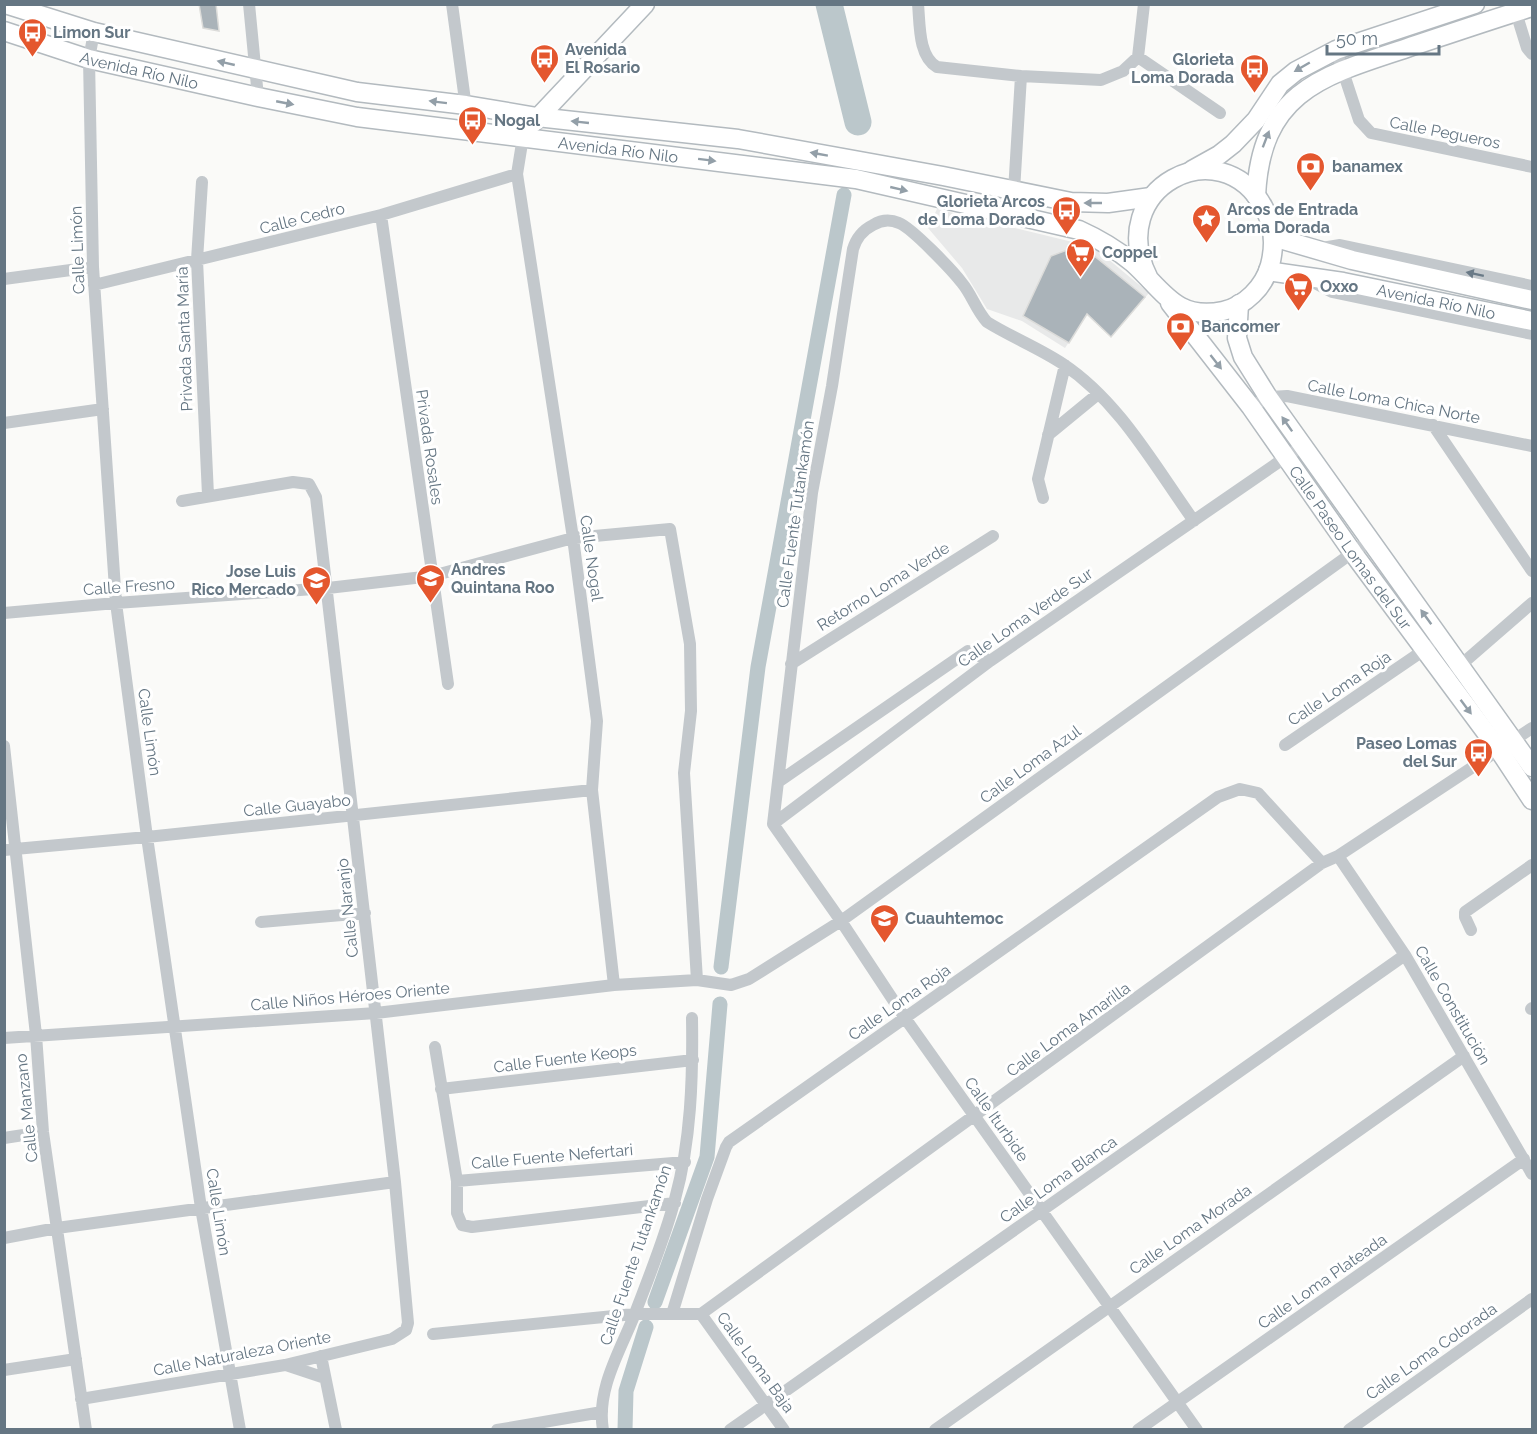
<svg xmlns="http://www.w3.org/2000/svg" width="1537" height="1434" font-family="Raleway,sans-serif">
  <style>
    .built { fill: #e8e9e9 }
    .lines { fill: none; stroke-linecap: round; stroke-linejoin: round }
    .canal { stroke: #bbc7cb; stroke-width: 15 }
    .river { stroke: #bbc7cb; stroke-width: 27 }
    .building { fill: #aab3b9; stroke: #dcdcda; stroke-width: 1.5 }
    .secondary-casing { stroke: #b3babf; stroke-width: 21 }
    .street { stroke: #c3c8cc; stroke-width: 12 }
    .secondary { stroke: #fff; stroke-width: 18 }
    .oneway { fill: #939fa8 }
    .oneway2 { fill: #6a7a87 }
    .labels { text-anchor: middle; stroke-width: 6; stroke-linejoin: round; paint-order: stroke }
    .poi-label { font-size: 16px; font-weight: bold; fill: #657683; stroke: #fff; text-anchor: start }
    .street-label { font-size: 16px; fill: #657683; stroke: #fff }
  </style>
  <rect width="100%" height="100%" fill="#fafaf8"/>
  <path class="built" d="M937,209L1085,245L1096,249L1149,293L1111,337L1087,315L1065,348L1022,321L987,309L962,268L928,228Z"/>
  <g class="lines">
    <path class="canal" d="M721,967L758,667L844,195
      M655,1302L707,1157L720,1004
      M625,1430L626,1391L646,1327"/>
    <path class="river" d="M829,4L858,122"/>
  </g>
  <path class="building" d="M199,4H216L219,31L203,28Z
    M1075,247L1093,255L1145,297L1111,337L1087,314L1069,343L1023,316L1051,256Z"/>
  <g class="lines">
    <defs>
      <g id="secondary">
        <path d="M5,4L94,32L357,92L466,105L537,117L738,139L943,176L1071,202L1108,203L1151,197"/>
        <path id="s1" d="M4,31L89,59L258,97L357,117L856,179L1079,230C1099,239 1116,249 1133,263C1163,290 1176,321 1223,311C1245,306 1264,287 1270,265C1275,246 1274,226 1264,208C1221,127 1102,188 1149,279"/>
        <path d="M533,123L645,4"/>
        <path d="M1192,170L1219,155L1233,144L1256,120L1280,84L1296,71L1336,50L1475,4"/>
        <path d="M1256,196C1261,92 1321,76 1407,48C1449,34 1490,20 1532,7"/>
        <path d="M1273,237L1352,260L1532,300"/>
        <path id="s2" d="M1268,271L1343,282L1532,321"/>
        <path id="s3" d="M1170,303L1251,407L1353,553L1499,750L1532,800"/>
        <path d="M1239,304L1237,338L1243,357L1268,397L1532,767"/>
      </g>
    </defs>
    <use href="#secondary" class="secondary-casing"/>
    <path class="street" d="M249,4L258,97
      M452,4L469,130
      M918,4C920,24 918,56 937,67L1021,76L1101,80L1123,71L1138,57
      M1514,6L1527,48L1532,54
      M94,32L89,59L93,267L116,603L147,837L201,1208L240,1430
      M1336,50L1359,120L1371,133L1532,167
      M1138,57L1220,113
      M1138,57L1144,4
      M523,137L517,174L573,538L597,721L592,790L614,985
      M202,182L197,260L208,495
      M1014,191L1021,76
      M381,215L448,684
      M1322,248L1340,245L1532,286
      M4,279L93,267
      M1313,282L1332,292L1532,334
      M94,285L381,215L517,174
      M1251,407L1268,397L1287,396L1532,446
      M4,423L103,409
      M1433,425L1532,571
      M1048,435L1098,394
      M1043,498L1038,479L1065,365
      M4,613L116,603L328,588L432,576L573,538L670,529L690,644L691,711L684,773L697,980
      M791,664L993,536
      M1455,670L1532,603
      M1285,745L1430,646
      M4,746L36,1035L43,1132L86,1430
      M778,782L968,651L990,661
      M773,824L812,493L832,386L853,249C856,239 863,230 873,225C881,220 890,219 899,223C912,228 953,271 962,283C972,295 976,310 987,322C1011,337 1039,348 1063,364C1120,402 1155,467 1194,521
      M773,824L841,921L905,1018L1197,1430
      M773,824L990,661L1302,446
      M4,850L147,837L592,790
      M1338,856L1405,955L1532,1174
      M261,922L365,913
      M1471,930L1465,917V912L1532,865
      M1531,1009L1532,1008
      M4,1038L376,1013L614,985L697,980L731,985L749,979L841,921L1370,540
      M435,1047L457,1181V1213L462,1225L472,1227L675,1203
      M441,1089L693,1060
      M4,1138L43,1132
      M457,1181L685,1162
      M4,1238L57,1228L395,1182
      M672,1314L707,1199L726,1147L729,1142L1218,797L1240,789L1258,793L1322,863
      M701,1314L784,1430
      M433,1334L634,1314H701L1322,863L1338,856L1532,728
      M321,1356L336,1430
      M286,1365L325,1378
      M4,1370L76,1359
      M81,1399L285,1365L392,1339L406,1330L408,1323L395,1182L316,497L309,484L293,482L182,501
      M497,1430L602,1412
      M603,1430C596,1390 620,1351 634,1316C648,1279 665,1238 675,1199C691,1141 693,1078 692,1018
      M730,1430L1405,955
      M935,1430L1464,1056
      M1138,1430L1524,1159
      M1349,1430L1532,1299"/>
    <use href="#secondary" class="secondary"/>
  </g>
  <defs><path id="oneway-solid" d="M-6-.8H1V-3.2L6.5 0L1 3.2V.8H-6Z" transform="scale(1.5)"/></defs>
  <g class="oneway">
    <use href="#oneway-solid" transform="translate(226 63) rotate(-167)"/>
    <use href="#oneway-solid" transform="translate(1302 67) rotate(150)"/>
    <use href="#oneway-solid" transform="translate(438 102) rotate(-173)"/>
    <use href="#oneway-solid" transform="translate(285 103) rotate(11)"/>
    <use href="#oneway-solid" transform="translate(580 122) rotate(-174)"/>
    <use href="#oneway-solid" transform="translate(1266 139) rotate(-69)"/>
    <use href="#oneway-solid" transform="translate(819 154) rotate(-170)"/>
    <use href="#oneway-solid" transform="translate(707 160) rotate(7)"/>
    <use href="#oneway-solid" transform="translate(899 189) rotate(13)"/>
    <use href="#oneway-solid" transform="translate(1093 203) rotate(-180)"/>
    <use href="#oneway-solid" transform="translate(1216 362) rotate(52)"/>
    <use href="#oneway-solid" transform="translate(1287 424) rotate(-125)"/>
    <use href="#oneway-solid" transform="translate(1426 617) rotate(-126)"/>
    <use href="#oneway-solid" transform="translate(1466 707) rotate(53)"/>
  </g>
  <use class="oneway2" href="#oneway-solid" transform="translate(1475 274) rotate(-168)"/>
  <defs>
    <symbol id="bus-pin" viewBox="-11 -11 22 30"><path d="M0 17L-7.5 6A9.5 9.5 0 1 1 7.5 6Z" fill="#e4572e" stroke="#fff"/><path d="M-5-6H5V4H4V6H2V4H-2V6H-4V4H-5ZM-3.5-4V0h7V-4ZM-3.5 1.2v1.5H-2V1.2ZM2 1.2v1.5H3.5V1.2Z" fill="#fff"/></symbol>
    <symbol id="bank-pin" viewBox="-11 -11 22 30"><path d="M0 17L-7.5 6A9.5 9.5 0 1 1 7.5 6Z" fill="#e4572e" stroke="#fff"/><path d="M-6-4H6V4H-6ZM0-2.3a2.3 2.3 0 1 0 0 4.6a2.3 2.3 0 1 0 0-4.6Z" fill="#fff"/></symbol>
    <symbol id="sight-pin" viewBox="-11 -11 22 30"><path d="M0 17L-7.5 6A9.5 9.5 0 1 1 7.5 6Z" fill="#e4572e" stroke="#fff"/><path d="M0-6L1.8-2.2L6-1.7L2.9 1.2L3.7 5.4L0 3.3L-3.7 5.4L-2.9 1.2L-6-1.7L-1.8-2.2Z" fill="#fff"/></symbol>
    <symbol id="supermarket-pin" viewBox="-11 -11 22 30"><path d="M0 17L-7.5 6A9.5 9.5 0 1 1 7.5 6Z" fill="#e4572e" stroke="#fff"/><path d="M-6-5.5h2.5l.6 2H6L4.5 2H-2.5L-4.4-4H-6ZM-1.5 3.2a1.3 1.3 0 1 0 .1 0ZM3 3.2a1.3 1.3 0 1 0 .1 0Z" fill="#fff"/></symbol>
    <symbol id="school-pin" viewBox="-11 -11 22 30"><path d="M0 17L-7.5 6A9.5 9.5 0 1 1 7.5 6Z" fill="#e4572e" stroke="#fff"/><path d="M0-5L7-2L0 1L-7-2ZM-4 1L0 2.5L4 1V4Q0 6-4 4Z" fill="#fff"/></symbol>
  </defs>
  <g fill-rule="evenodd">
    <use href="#bus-pin" x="16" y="16" width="33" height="45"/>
    <use href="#bus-pin" x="528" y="42" width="33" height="45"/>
    <use href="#bus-pin" x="1238" y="52" width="33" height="45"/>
    <use href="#bus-pin" x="456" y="104" width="33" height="45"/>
    <use href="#bank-pin" x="1294" y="150" width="33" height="45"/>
    <use href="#bus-pin" x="1050" y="194" width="33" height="45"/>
    <use href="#sight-pin" x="1190" y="202" width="33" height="45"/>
    <use href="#supermarket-pin" x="1064" y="236" width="33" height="45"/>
    <use href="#supermarket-pin" x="1282" y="270" width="33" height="45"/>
    <use href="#bank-pin" x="1164" y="310" width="33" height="45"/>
    <use href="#school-pin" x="414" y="562" width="33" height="45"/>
    <use href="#school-pin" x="300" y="564" width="33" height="45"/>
    <use href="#bus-pin" x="1462" y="736" width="33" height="45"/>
    <use href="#school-pin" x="868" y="902" width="33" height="45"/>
  </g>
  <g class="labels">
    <g class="poi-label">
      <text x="53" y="38">Limon Sur</text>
      <text x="565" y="55">Avenida<tspan x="565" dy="18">El Rosario</tspan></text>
      <text x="1234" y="65" text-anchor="end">Glorieta<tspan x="1234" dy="18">Loma Dorada</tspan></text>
      <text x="494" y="126">Nogal</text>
      <text x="1332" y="172">banamex</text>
      <text x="1045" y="207" text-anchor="end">Glorieta Arcos<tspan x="1045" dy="18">de Loma Dorado</tspan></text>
      <text x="1227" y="215">Arcos de Entrada<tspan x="1227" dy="18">Loma Dorada</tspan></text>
      <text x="1102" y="258">Coppel</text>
      <text x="1320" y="292">Oxxo</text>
      <text x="1201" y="332">Bancomer</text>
      <text x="451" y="575">Andres<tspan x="451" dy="18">Quintana Roo</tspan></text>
      <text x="296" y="577" text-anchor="end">Jose Luis<tspan x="296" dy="18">Rico Mercado</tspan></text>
      <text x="1457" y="749" text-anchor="end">Paseo Lomas<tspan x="1457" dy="18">del Sur</tspan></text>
      <text x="905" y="924">Cuauhtemoc</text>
    </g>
    <g class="street-label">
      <text dy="6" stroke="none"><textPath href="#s1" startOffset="141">Avenida Río Nilo</textPath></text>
      <text transform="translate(1445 132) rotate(11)" y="6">Calle Pegueros</text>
      <text dy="6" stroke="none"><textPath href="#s1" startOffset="627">Avenida Río Nilo</textPath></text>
      <text transform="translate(302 218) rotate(-14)" y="6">Calle Cedro</text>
      <text transform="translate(77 250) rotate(-92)" y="6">Calle Limón</text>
      <text dy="6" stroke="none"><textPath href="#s2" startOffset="171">Avenida Río Nilo</textPath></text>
      <text transform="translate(184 339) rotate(-92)" y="6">Privada Santa María</text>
      <text transform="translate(1394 401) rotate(11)" y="6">Calle Loma Chica Norte</text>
      <text transform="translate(430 447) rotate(82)" y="6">Privada Rosales</text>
      <text transform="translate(795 514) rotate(-82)" y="6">Calle Fuente Tutankamón</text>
      <text dy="6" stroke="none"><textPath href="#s3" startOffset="304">Calle Paseo Lomas del Sur</textPath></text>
      <text transform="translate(592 558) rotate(82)" y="6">Calle Nogal</text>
      <text transform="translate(129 586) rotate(-4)" y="6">Calle Fresno</text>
      <text transform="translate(883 586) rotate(-32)" y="6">Retorno Loma Verde</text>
      <text transform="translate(1025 617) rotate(-35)" y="6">Calle Loma Verde Sur</text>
      <text transform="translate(1339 688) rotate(-34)" y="6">Calle Loma Roja</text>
      <text transform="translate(150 732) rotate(82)" y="6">Calle Limón</text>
      <text transform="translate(1030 764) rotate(-36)" y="6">Calle Loma Azul</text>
      <text transform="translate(297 805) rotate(-6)" y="6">Calle Guayabo</text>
      <text transform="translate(347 908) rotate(-96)" y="6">Calle Naranjo</text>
      <text transform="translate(350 996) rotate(-5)" y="6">Calle Niños Héroes Oriente</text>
      <text transform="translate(899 1002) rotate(-35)" y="6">Calle Loma Roja</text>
      <text transform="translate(1453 1005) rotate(60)" y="6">Calle Constitución</text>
      <text transform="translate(1068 1029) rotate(-36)" y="6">Calle Loma Amarilla</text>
      <text transform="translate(565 1058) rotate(-7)" y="6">Calle Fuente Keops</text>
      <text transform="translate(26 1108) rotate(-96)" y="6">Calle Manzano</text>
      <text transform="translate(997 1119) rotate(55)" y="6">Calle Iturbide</text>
      <text transform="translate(552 1156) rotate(-5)" y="6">Calle Fuente Nefertari</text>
      <text transform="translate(1058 1179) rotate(-35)" y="6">Calle Loma Blanca</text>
      <text transform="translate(219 1212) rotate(81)" y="6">Calle Limón</text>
      <text transform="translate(1190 1229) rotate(-35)" y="6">Calle Loma Morada</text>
      <text transform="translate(635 1255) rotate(-71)" y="6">Calle Fuente Tutankamón</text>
      <text transform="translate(1322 1281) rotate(-35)" y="6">Calle Loma Plateada</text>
      <text transform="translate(1431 1351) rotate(-35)" y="6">Calle Loma Colorada</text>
      <text transform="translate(242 1353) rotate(-11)" y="6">Calle Naturaleza Oriente</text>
      <text transform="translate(756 1362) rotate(54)" y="6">Calle Loma Baja</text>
    </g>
  </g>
  <rect width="1537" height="1434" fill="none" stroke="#657683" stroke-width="12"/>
  <path d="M1327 45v9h112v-9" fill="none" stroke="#657683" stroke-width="3"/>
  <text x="1336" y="45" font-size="18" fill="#657683" stroke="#ffffff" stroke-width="4.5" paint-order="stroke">50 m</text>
</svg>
